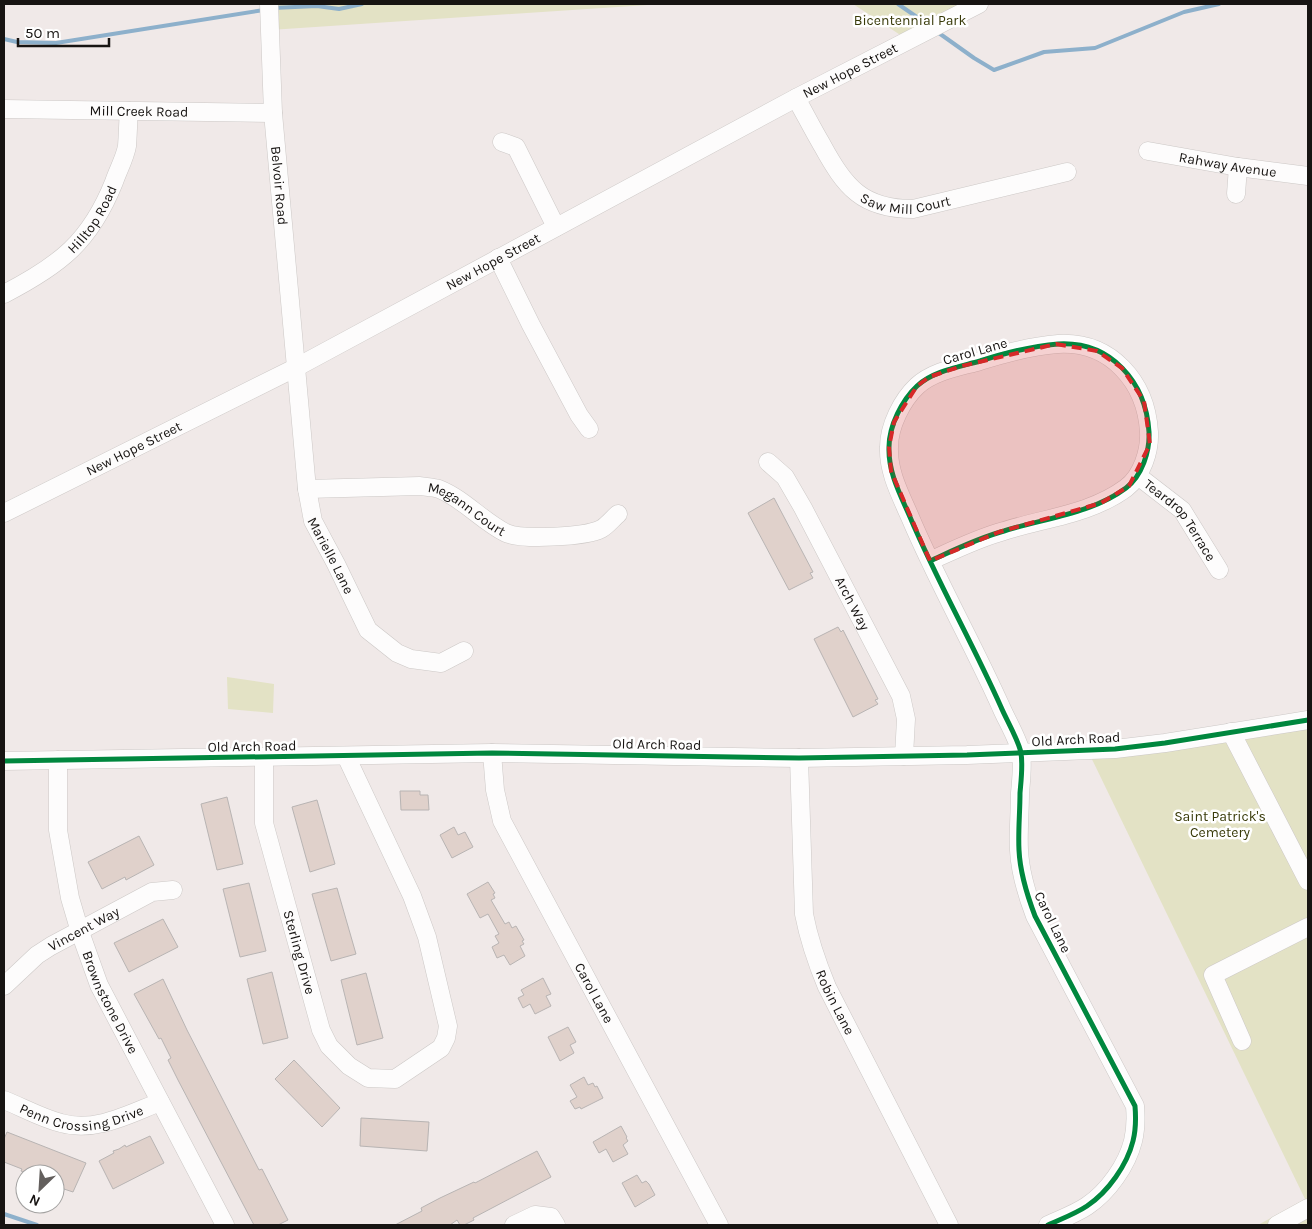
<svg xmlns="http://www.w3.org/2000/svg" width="1312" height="1229" font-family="Karla,sans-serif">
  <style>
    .green { fill: #e3e2c5 }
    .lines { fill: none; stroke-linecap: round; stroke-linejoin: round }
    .stream { stroke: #8db0cb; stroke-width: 4 }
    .building { fill: #e0d1cb; stroke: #b8b4b3 }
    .minor-casing { stroke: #ccc8c6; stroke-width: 19 }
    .minor { stroke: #fdfcfc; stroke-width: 18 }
    .cycleway-casing { stroke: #fff; stroke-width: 8 }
    .cycleway { stroke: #00873e; stroke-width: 5 }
    .marked { fill: #d62828; fill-opacity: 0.2; stroke: #d62828; stroke-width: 4; stroke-dasharray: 10 6; stroke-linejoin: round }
    .labels { text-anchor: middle; stroke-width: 5; stroke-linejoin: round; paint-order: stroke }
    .park-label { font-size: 14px; fill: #383a09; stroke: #fff }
    .street-label { font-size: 14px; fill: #171412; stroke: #fff }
  </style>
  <rect width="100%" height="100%" fill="#f0e9e8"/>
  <path class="green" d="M269,4H663L270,30Z
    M853,4H979L908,40Z
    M227,677L274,684L273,713L228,709Z
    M1308,720V1225H1258L1305,1199L1087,749Z"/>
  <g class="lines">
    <path class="stream" d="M898,4L927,24
      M273,8L317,6L339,9L362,4
      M936,31L974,58L994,70L1044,52L1095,48L1184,12L1219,4
      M4,39L17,42L56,43L264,10
      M4,1214L37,1225"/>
  </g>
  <path class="building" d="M774,498L813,572L810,573L813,578L789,590L748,513Z
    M838,627L841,632L843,630L878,699L875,700L878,704L853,717L814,639Z
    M400,791H420V795H428L429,810H401Z
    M227,797L243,864L217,870L201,804Z
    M317,800L335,864L310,872L292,807Z
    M454,827L458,835L465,832L473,847L452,858L440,835Z
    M139,836L154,865L126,880L125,877L102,889L88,862Z
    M488,882L495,893L493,894L495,898L491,900L505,924L509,922L512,928L516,926L524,940L522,941L524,944L520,946L525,956L510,965L504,955L497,958L492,947L499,943L495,936L499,934L488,914L480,918L467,894Z
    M249,883L266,951L240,957L223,889Z
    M337,888L356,954L331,961L312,894Z
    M163,919L178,947L129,972L114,943Z
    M272,972L288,1038L263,1044L247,979Z
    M366,973L383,1038L357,1045L341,980Z
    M543,978L551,994L546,996L551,1006L535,1014L530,1004L523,1008L518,998L524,995L521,990Z
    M163,979L187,1030L259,1170L262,1169L288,1220L278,1225H254L178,1080L168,1060L171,1058L161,1038L159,1039L134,994Z
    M568,1027L576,1042L570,1045L574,1053L560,1061L548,1037Z
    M294,1060L340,1108L322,1127L275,1079Z
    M584,1077L588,1085L593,1083L595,1087L597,1086L603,1098L581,1109L580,1107L575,1109L570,1101L577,1097L570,1085Z
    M361,1118L429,1122L427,1151L360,1146Z
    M621,1126L627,1137L626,1138L628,1141L623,1145L628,1154L613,1162L606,1149L599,1153L593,1142Z
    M7,1132L86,1163L73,1192L55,1186V1174H28L21,1171L22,1169L4,1162V1139Z
    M150,1136L164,1163L113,1189L99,1161L114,1153L113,1151L119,1149L125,1145L126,1147Z
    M537,1151L551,1177L473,1218L474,1220L464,1225H460L457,1220L450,1225H395L422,1211L421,1208L440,1198L474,1182L475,1183Z
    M637,1175L642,1183L646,1181L649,1184L655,1195L635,1207L622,1183Z"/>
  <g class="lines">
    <defs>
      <g id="minor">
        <path id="s1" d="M269,4L273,113L307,489L313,521L336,564L368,630L397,653L411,659L441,663L464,651"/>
        <path id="s2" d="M796,98C805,114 813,130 822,145C845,187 862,209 913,209L1067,172"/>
        <path id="s3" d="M4,109L273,113"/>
        <path d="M502,142L516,147L556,227"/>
        <path id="s4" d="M1148,151L1238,167L1308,176"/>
        <path d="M1236,194L1238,167"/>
        <path d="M498,258L531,325L579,415L589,429"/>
        <path id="s5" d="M4,294C60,265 90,242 114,182C118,170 125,158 127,146C128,134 128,122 129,111"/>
        <path id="s6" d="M768,462L785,477L803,508L901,696L906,719L904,756"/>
        <path id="s7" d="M1138,476L1182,510L1219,570"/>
        <path id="s8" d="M307,489L420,486C425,487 433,487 439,489C464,499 482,521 506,533C522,540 585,537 601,529C607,526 613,518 618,514"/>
        <path id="s9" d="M4,513L297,367L796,98L979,4"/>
        <path d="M930,561C954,550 978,538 1004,531C1045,518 1091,514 1126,488C1142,476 1150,451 1149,432C1146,382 1111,341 1058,344C1032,346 1005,353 980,361C959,367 933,371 917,386C902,400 889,426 889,447C888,472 900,494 910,517C937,581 972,642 1001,707C1006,719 1019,741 1021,753C1023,766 1021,781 1020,793C1020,812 1018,831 1019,850C1020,873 1027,895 1035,916L1135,1106C1136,1118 1136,1129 1133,1141C1127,1165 1108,1192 1087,1206C1075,1214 1061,1219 1048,1225"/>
        <path d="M1231,732L1308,881"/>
        <path id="s10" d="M492,753L495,790L502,821L719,1225"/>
        <path id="s11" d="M264,757V823L321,1030L329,1046L349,1066L368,1078L395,1079L441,1048L446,1038L448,1026L427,937L412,896L346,756"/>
        <path id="s12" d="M799,758L804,914C809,940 817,963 827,987L949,1225"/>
        <path id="s13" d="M58,760V830L70,898L80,932L99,985L225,1225"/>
        <path d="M4,761L492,753L799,758L967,755L1115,749L1165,743L1308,720"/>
        <path id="s14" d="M4,986L37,955L51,946L152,892L173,890"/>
        <path d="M1242,1041L1213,975L1308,927"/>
        <path id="s15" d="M4,1100C22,1107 41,1118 61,1123C95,1133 129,1114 160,1102"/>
        <path d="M514,1225L535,1215L551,1217L556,1225"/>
        <path d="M1277,1225L1308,1208"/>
      </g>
    </defs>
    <use href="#minor" class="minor-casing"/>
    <use href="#minor" class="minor"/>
    <defs>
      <path id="cycleway" d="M930,561C954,550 978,538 1004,531C1045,518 1091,514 1126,488C1142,476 1150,451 1149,432C1146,382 1111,341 1058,344C1032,346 1005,353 980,361C959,367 933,371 917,386C902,400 889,426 889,447C888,472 900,494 910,517C937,581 972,642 1001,707C1006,719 1019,741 1021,753C1023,766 1021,781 1020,793C1020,812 1018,831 1019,850C1020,873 1027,895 1035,916L1135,1106C1136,1118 1136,1129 1133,1141C1127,1165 1108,1192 1087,1206C1075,1214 1061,1219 1048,1225
        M4,761L492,753L799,758L967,755L1115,749L1165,743L1308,720"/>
    </defs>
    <use href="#cycleway" class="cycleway-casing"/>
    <use href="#cycleway" class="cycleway"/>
  </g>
  <path class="marked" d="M1056,344L1097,351L1122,368L1144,401L1150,444L1129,486L1101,503L999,532L930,561L891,471L889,447L894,422L917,386L929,377L962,366Z"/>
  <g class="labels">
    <g class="park-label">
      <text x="910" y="25">Bicentennial Park</text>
      <text x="1220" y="821">Saint Patrick's<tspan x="1220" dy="16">Cemetery</tspan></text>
    </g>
    <g class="street-label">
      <text dy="5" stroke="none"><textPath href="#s9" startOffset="955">New Hope Street</textPath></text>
      <text dy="5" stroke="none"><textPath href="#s3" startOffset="135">Mill Creek Road</textPath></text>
      <text dy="5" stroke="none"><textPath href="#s4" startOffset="81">Rahway Avenue</textPath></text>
      <text dy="5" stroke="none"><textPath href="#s1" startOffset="182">Belvoir Road</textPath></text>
      <text dy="5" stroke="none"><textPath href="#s2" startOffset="165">Saw Mill Court</textPath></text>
      <text dy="5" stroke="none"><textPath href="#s5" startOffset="118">Hilltop Road</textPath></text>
      <text dy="5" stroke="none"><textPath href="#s9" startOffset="550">New Hope Street</textPath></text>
      <text transform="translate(975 351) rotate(-16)" y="5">Carol Lane</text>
      <text dy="5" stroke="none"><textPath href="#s9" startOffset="145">New Hope Street</textPath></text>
      <text dy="5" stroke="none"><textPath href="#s8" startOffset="166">Megann Court</textPath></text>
      <text dy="5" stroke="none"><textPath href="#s7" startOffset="62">Teardrop Terrace</textPath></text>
      <text dy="5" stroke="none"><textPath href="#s1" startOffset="558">Marielle Lane</textPath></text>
      <text dy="5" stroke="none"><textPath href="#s6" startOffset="166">Arch Way</textPath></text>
      <text transform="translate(1076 739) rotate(-3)" y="5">Old Arch Road</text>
      <text transform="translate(657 744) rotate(1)" y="5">Old Arch Road</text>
      <text transform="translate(252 746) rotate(-1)" y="5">Old Arch Road</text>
      <text transform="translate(1053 922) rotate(64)" y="5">Carol Lane</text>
      <text dy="5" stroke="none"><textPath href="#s14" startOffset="99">Vincent Way</textPath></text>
      <text dy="5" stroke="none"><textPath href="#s11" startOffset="200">Sterling Drive</textPath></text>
      <text dy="5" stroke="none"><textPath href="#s10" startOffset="264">Carol Lane</textPath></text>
      <text dy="5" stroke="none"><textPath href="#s13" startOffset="251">Brownstone Drive</textPath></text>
      <text dy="5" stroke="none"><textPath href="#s12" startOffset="250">Robin Lane</textPath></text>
      <text dy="5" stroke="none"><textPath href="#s15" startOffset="82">Penn Crossing Drive</textPath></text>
    </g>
  </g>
  <rect width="1312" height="1229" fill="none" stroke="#171412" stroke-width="10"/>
  <g transform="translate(40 1189) rotate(205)"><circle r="24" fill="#ffffff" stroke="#a2a1a0"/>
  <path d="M0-4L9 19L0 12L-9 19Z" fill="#635f5d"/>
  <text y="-8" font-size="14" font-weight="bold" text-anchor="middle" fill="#171412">N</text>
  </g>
  <path d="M18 38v8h91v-8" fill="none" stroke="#171412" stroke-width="2.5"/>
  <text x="25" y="38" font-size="15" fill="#171412" stroke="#ffffff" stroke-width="4" paint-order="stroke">50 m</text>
</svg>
